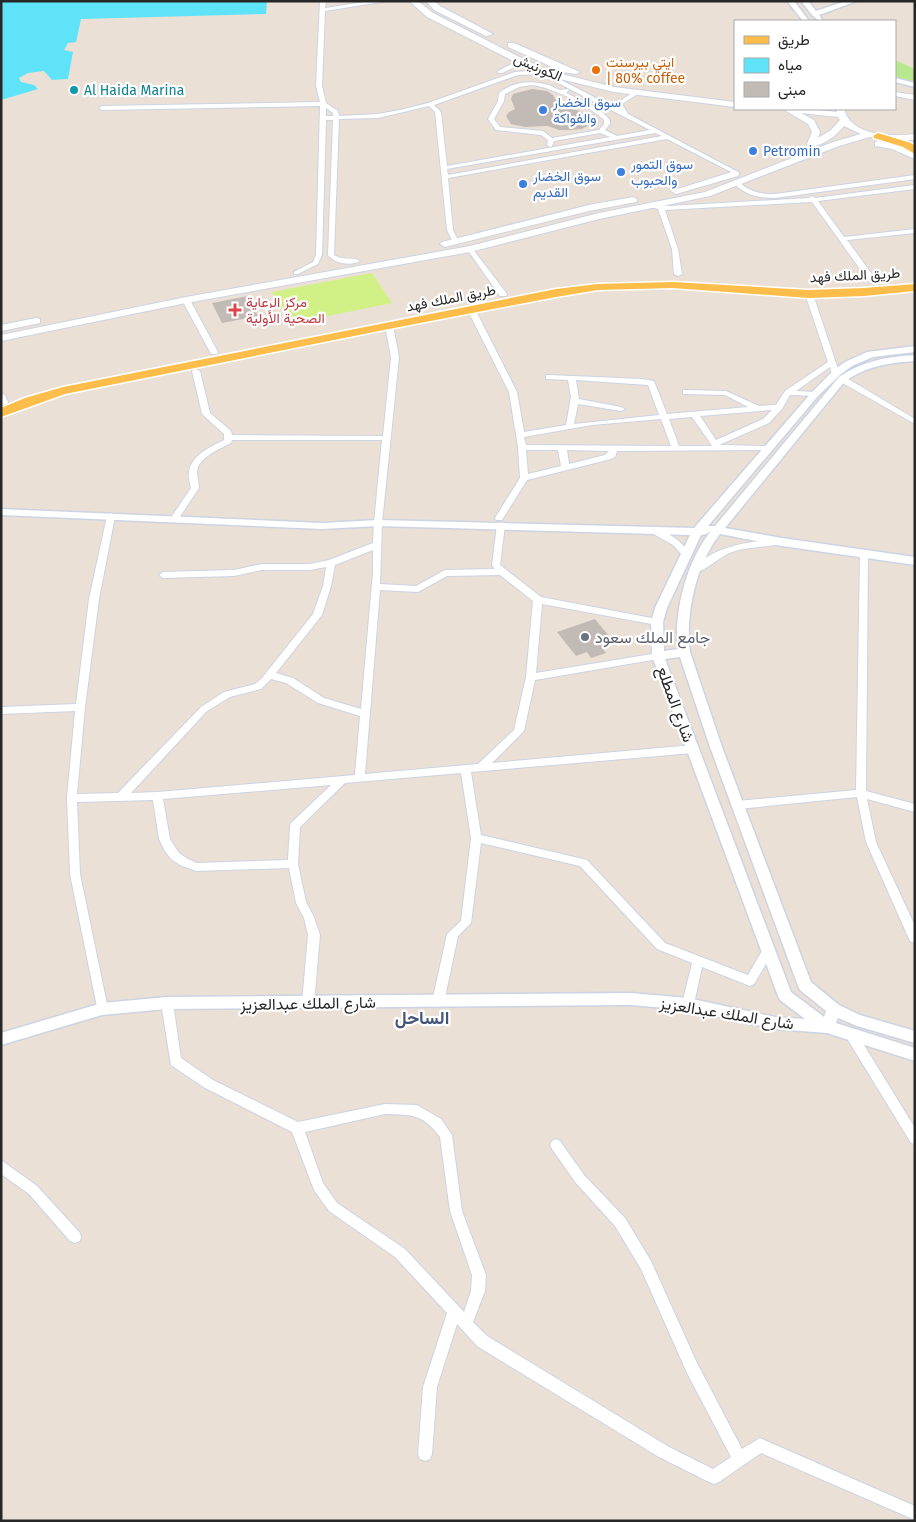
<svg xmlns="http://www.w3.org/2000/svg" width="916" height="1522" font-family="'Fira Sans',Vazirmatn,sans-serif">
  <style>
    .green { fill: #b7e88d }
    .pitch { fill: #d1f187 }
    .water { fill: #5ee3f9 }
    .building { fill: #c2bab4 }
    .lines { fill: none; stroke-linecap: round; stroke-linejoin: round }
    .minor-casing { stroke: #ccd3e2; stroke-width: 2 }
    .tertiary-casing { stroke: #ccd3e2; stroke-width: 3 }
    .secondary-casing { stroke: #ccd3e2; stroke-width: 2 }
    .primary-casing { stroke: #fff; stroke-width: 3 }
    .minor { fill: #fff; fill-rule: evenodd }
    .tertiary { fill: #fff; fill-rule: evenodd }
    .secondary { fill: #fff; fill-rule: evenodd }
    .primary { fill: #fdbd4a; fill-rule: evenodd }
    .food-dot { fill: #e8710a; stroke: #fff; stroke-width: 2 }
    .culture-dot { fill: #0f9aa8; stroke: #fff; stroke-width: 2 }
    .shop-dot { fill: #3f7fe0; stroke: #fff; stroke-width: 2 }
    .health-dot { fill: #e0444e; stroke: #fff; stroke-width: 2 }
    .worship-dot { fill: #6b7280; stroke: #fff; stroke-width: 2 }
    .labels { text-anchor: middle; stroke-width: 4.5; stroke-linejoin: round; paint-order: stroke }
    .far-food-label { font-size: 14px; fill: #c56008; stroke: #fff; text-anchor: start }
    .far-street-label { font-size: 14px; fill: #272727; stroke: #fff }
    .far-culture-label { font-size: 14px; fill: #0d838f; stroke: #fff; text-anchor: start }
    .far-shop-label { font-size: 14px; fill: #366cbe; stroke: #fff; text-anchor: start }
    .far-health-label { font-size: 14px; fill: #be3a42; stroke: #fff; text-anchor: start }
    .worship-label { font-size: 16px; fill: #5b616d; stroke: #fff; text-anchor: start }
    .street-label { font-size: 16px; fill: #272727; stroke: #fff }
    .neighbourhood-label { font-size: 18px; font-weight: bold; fill: #44557b; stroke: #fff }
  </style>
  <rect width="100%" height="100%" fill="#ebe0d6"/>
  <path class="green" d="M895,60L915,69V83L895,78Z"/>
  <path class="pitch" d="M372,273L392,303L289,324L272,292Z"/>
  <path class="water" d="M1,1H267L266,14L81,19L76,42L68,43L64,50L73,52L68,79L52,80L44,71L28,73L19,78L21,82L34,85L38,89L1,100Z"/>
  <path class="building" d="M532,89L547,91L553,95L555,99L563,105L587,114L591,119L589,125L582,129L571,130H559L548,126L525,127L511,124L506,116L509,112L515,109L511,99L513,94Z
    M248,296L258,316L222,323L212,303Z
    M595,619L614,642L602,647L606,653L591,658L587,652L576,656L557,632Z"/>
  <g class="lines">
    <defs>
      <path id="minor" d="M320,1H326L325,8L371,1H387L325,11L322,86L326,103L338,111L339,116L378,114L400,110L428,103L515,72L542,70L619,110L616,104L617,103L632,93H636V95L622,104L628,114L740,173L735,174L667,139L448,178L453,230L459,242L456,244L453,242L447,230L435,112L429,106L378,118L339,119L334,255C343,261 353,256 360,261C351,266 335,264 328,255L333,120H326L322,255L318,264L298,274H294V272L313,262L316,255L320,106L102,110L99,108L102,106L320,102L316,86ZM541,74L606,108L599,109L566,93L569,90L568,89C566,89 563,90 561,90C558,90 552,86 549,85C532,80 513,81 499,93L498,101L488,119L496,130L541,135L548,140L547,145L550,147L552,146L554,141L600,133L610,137L447,166L441,112L434,105L518,75ZM532,85C554,88 588,105 604,120V124L599,130L552,138L543,131L500,127L494,119L504,101L505,94L519,87ZM326,108L333,113V116H326ZM611,110L650,130L617,136L605,130L610,124V120L602,112ZM655,133L662,136L448,175L447,169Z
        M514,57L519,58L517,66L502,73H498V71L512,64Z
        M915,175V179L775,198C758,198 744,195 733,182L738,181C749,192 760,194 775,194Z
        M915,185V189L818,201L844,237L915,229V233L847,240L877,281L873,283H870L812,202L665,210L678,249L682,274L678,276L674,274L672,249L658,209L647,206L650,204L669,206L809,198L812,196L815,198Z
        M468,248H472L507,294L506,296H500L467,249Z
        M806,292L813,294L839,372L835,374H832L830,367L796,391L815,392L819,394L818,396L790,395L782,409L769,423L719,445L768,446L772,448L771,450L617,451L615,457L611,459L527,480L502,520H496L495,518L520,478L518,447L509,392L467,309L468,307L475,309L517,392L524,432L566,425L571,397L568,380L546,379V375H549L642,379L654,381L667,414L748,407L725,395L683,394V390H686L726,391L759,406L776,405L785,391L828,362L805,294ZM576,380L648,385L659,415L574,424L578,404L621,411L625,409L621,407L579,399ZM772,410L763,419L716,440L700,416ZM692,417L711,444L712,446H679L669,419ZM661,419L671,446L526,445L524,437L592,425ZM526,450H558L561,466L528,474ZM567,450L609,451L605,455L569,464Z
        M183,298L190,300L218,352L217,354H211L210,352L182,300Z
        M386,323H392L393,325L399,357L382,523L380,584L416,586L445,570L495,569L492,565L497,525L501,522L505,525L500,565L541,597L657,619L662,622L657,625L542,604L536,673L658,653L663,656L658,659L535,680L524,731L492,763L693,745L698,749L693,753L471,772L481,835L587,860L665,943L748,975L763,949L767,947L771,949L773,952L754,984L750,986L702,967L694,1004L692,1007L688,1009L684,1007L682,1004L692,963L657,949L580,866L481,843L471,923L458,936L444,1002L442,1005L438,1007L434,1005L432,1002L447,934L461,921L471,838L461,773L345,783L300,827L298,864L306,902L314,917L320,935L314,1003L312,1006L308,1008L304,1006L302,1003L308,935L304,918L296,903L289,868L196,871L180,865L171,859L165,851L159,839L153,800L77,802L80,874L108,1009L106,1012L102,1014L98,1012L70,874L67,798L75,711L1,714V707L76,704L89,599L107,516L111,513L115,516L99,599L85,707L77,794L118,793L201,707L224,692L255,684L262,678L313,614L323,586L326,567L310,570H262L234,576L163,578L159,575L163,572L234,570L262,564H310L329,560L373,543L374,523L382,440H232L231,443C220,449 199,457 197,471C197,477 199,483 199,488L177,521H171L170,519L191,488C190,483 188,477 189,472C191,455 212,446 224,440V434L202,414L192,371L196,369L200,371L210,413L231,431L232,435L383,436L391,357L385,325ZM373,550V572L361,709L324,698L293,678L276,673L322,615L331,586L335,565ZM500,575L533,601L526,677L514,730L478,764L365,774L380,590L418,592L447,576ZM271,679L286,683L318,703L360,716L355,775L158,792L131,793L207,711L230,697L261,689ZM331,785L291,823L290,826L288,860L197,863L188,859L179,853L170,839L163,799Z
        M839,377H845L915,419V424L839,381Z
        M653,527C668,532 682,541 690,554L689,556H683L673,545L650,532L649,530Z
        M777,539L780,540L781,542L780,544C762,548 744,546 727,554C718,559 701,574 693,572L692,570C712,546 747,542 777,539Z
        M864,551L868,554L866,791L915,804V812L867,799L876,842L915,926V943L911,942L909,939L866,842L857,797L738,809L734,808L733,805L734,802L738,801L856,790L860,554Z
        M167,998L171,1000L173,1003L181,1058L213,1080L298,1122L385,1104L417,1105L441,1119L452,1135L462,1211L486,1275L485,1291L473,1322L487,1336L669,1447L713,1469L731,1457L687,1373L641,1269L615,1226L576,1183L552,1149L550,1145L552,1141L556,1139L560,1141L584,1175L625,1218L651,1261L697,1363L742,1449L760,1438L915,1506V1520L761,1453L719,1482L714,1484L709,1482L659,1457L477,1346L457,1324L437,1387L432,1454L430,1459L425,1461L420,1459L418,1454L423,1387L447,1313L395,1257L329,1211L314,1190L292,1132L205,1088L171,1065L161,1003L163,1000ZM385,1114C412,1115 422,1113 440,1137L450,1211L472,1275L471,1291L464,1312L405,1249L337,1203L323,1183L305,1132Z
        M852,1031L856,1032L915,1128V1144L911,1143L848,1040L846,1036L848,1032Z
        M1,1160L37,1186L80,1233L81,1237L80,1241L75,1243L70,1241L29,1194L1,1174Z"/>
      <path id="tertiary" d="M787,1H794L809,21H803Z
        M801,1H808L816,11L846,1H857L819,15L822,19L819,21L812,15Z
        M895,78L915,83V87L895,82Z
        M915,346V352L873,357L852,366L841,374L818,396L708,526H715L839,377C863,361 886,357 915,355V361C888,363 868,366 845,381L725,528L782,538L915,557V565L782,546L720,534C696,564 685,615 690,652L722,747L811,982L839,1005L860,1015L915,1031V1043L857,1026L838,1018L836,1023L915,1048V1061L827,1033L775,1029L688,1010L631,1005L167,1009L102,1015L1,1045V1033L102,1003L167,997L631,993L688,998L775,1017L805,1019L780,1000L778,996L652,656L651,622L655,608L690,535L378,526L322,529L1,515V509L322,523L378,520L694,528L812,392L834,370L845,362L867,352ZM708,532H710C687,561 673,613 678,649L664,651L663,622L667,608L701,535L707,534ZM680,657L710,747L798,986L800,990L826,1011L824,1017L791,992L665,659Z"/>
      <path id="secondary" d="M409,1H418L433,13L545,70L614,87L735,102V107L614,92L539,74L427,17Z
        M426,1H434L440,6L493,34L486,36L434,10Z
        M508,43H514L580,72L576,74L563,72L508,47Z
        M895,92L915,95V100L895,96Z
        M783,109H807L837,112L836,109H844C851,136 891,137 915,134V140H895L870,137L839,146L710,196L599,219L470,252L186,303L1,341V335L186,297L470,246L599,213L705,192L833,142L861,134L844,126C837,135 821,148 808,146L807,144L812,132L808,124ZM801,113L838,117L840,120L831,130L818,138L820,132L814,120Z
        M878,141L897,145L915,153V159L892,149L875,146V142Z
        M735,171L739,174L738,176L676,194L671,191Z
        M633,197L638,200L636,202L589,211L445,247L440,244L442,242L589,205Z
        M36,318L40,319V323L1,331V325Z
        M1,394L5,395L8,402L7,404L1,405Z"/>
      <path id="primary" d="M878,133L911,143L915,146V154L903,147L874,138L873,136Z
        M673,282L809,290L864,288L915,284V291L864,296L809,298L673,288L598,290L556,297L389,329L65,394L1,417V408L25,398L63,387L556,289L598,284Z"/>
    </defs>
    <use href="#minor" class="minor-casing"/>
    <use href="#tertiary" class="tertiary-casing"/>
    <use href="#secondary" class="secondary-casing"/>
    <use href="#primary" class="primary-casing"/>
    <use href="#minor" class="minor"/>
    <use href="#tertiary" class="tertiary"/>
    <use href="#secondary" class="secondary"/>
    <use href="#primary" class="primary"/>
  </g>
  <circle class="food-dot" cx="596" cy="70" r="5"/>
  <circle class="culture-dot" cx="74" cy="90" r="5"/>
  <g class="shop-dot">
    <circle cx="543" cy="110" r="5"/>
    <circle cx="753" cy="151" r="5"/>
    <circle cx="621" cy="172" r="5"/>
    <circle cx="523" cy="184" r="5"/>
  </g>
  <path class="health-dot" d="M232.5 302.5h5v5h5v5h-5v5h-5v-5h-5v-5h5z"/>
  <circle class="worship-dot" cx="585" cy="637" r="5"/>
  <g class="labels">
    <g class="far-food-label">
      <text x="606" y="67">ايتي بيرسنت<tspan x="606" dy="16">| 80% coffee</tspan></text>
    </g>
    <g class="far-street-label">
      <text transform="translate(538 67) rotate(23)" y="5">الكورنيش</text>
      <text transform="translate(855 275) rotate(-3)" y="5">طريق الملك فهد</text>
      <text transform="translate(451 298) rotate(-11)" y="5">طريق الملك فهد</text>
    </g>
    <g class="far-culture-label">
      <text x="84" y="95">Al Haida Marina</text>
    </g>
    <g class="far-shop-label">
      <text x="553" y="107">سوق الخضار<tspan x="553" dy="16">والفواكة</tspan></text>
      <text x="763" y="156">Petromin</text>
      <text x="631" y="169">سوق التمور<tspan x="631" dy="16">والحبوب</tspan></text>
      <text x="533" y="181">سوق الخضار<tspan x="533" dy="16">القديم</tspan></text>
    </g>
    <g class="far-health-label">
      <text x="246" y="307">مركز الرعاية<tspan x="246" dy="16">الصحية الأولية</tspan></text>
    </g>
    <g class="worship-label">
      <text x="595" y="643">جامع الملك سعود</text>
    </g>
    <g class="street-label">
      <text transform="translate(676 704) rotate(70)" y="6">شارع المطلع</text>
      <text transform="translate(308 1003) rotate(-1)" y="6">شارع الملك عبدالعزيز</text>
      <text transform="translate(727 1013) rotate(9)" y="6">شارع الملك عبدالعزيز</text>
    </g>
    <g class="neighbourhood-label">
      <text x="422" y="1024">الساحل</text>
    </g>
  </g>
  <rect width="916" height="1522" fill="none" stroke="#272727" stroke-width="5"/>
  <rect x="734" y="20" width="162" height="90" fill="#ffffff" stroke="#a9a9a9"/>
  <rect x="744" y="36" width="25" height="8" fill="#fdbd4a" stroke="#a9a9a9"/>
  <text x="778" y="45" font-size="15" fill="#272727">طريق</text>
  <rect x="744" y="58" width="25" height="15" fill="#5ee3f9" stroke="#a9a9a9"/>
  <text x="778" y="70" font-size="15" fill="#272727">مياه</text>
  <rect x="744" y="82" width="25" height="15" fill="#c2bab4" stroke="#a9a9a9"/>
  <text x="778" y="95" font-size="15" fill="#272727">مبنى</text>
</svg>
